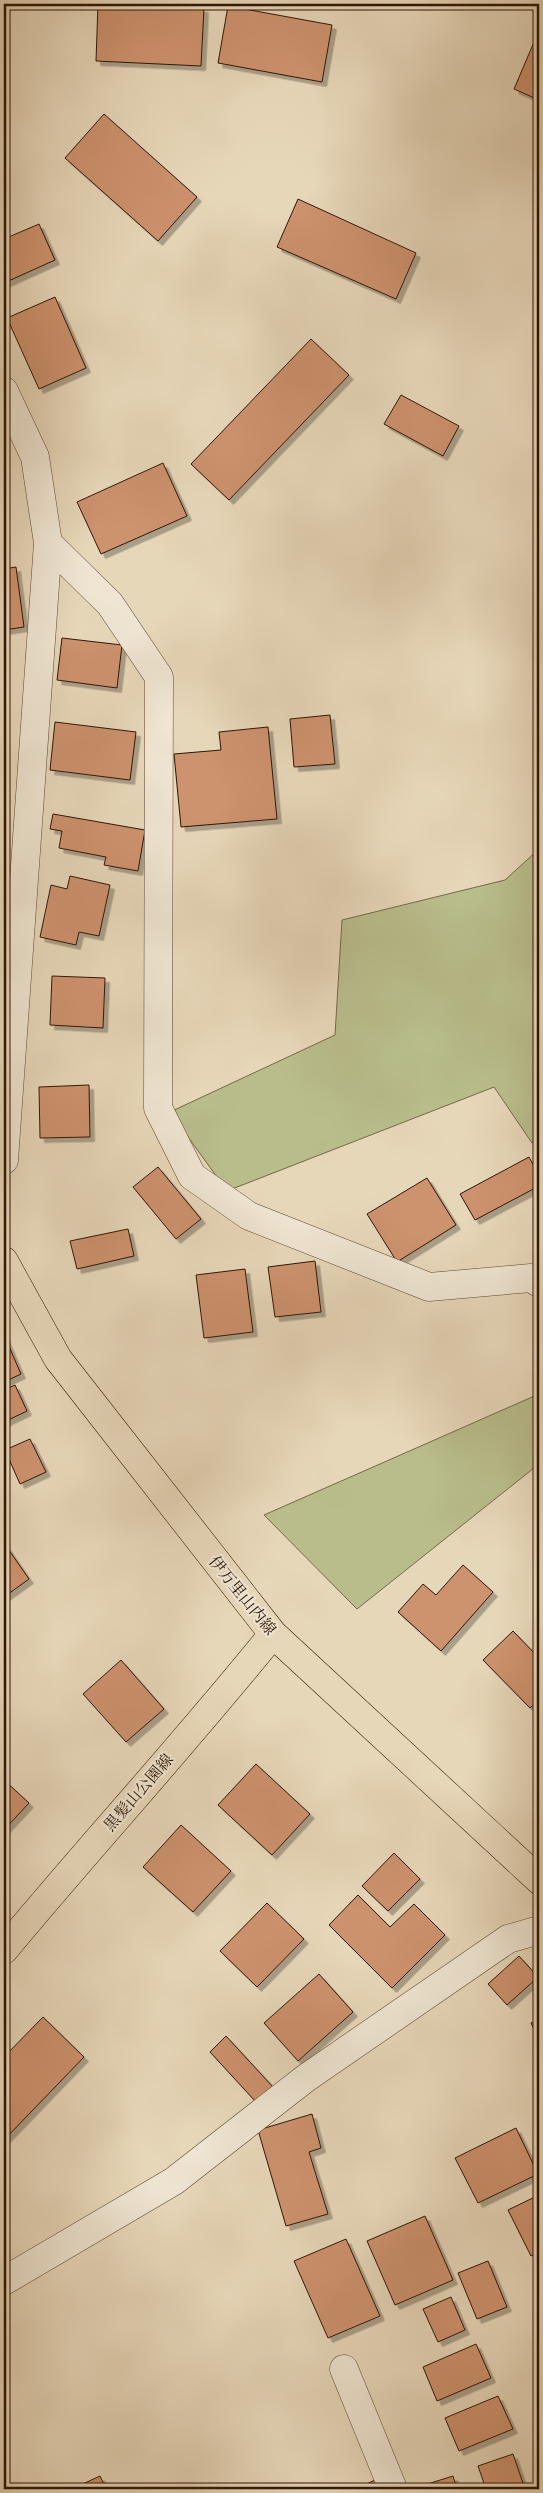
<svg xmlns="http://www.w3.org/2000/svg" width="543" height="2493" font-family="'Libre Bodoni','Noto Serif JP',serif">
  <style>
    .green { fill: #b9bd8c; stroke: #746948 }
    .building { fill: #cd926e; stroke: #2e1504; filter: url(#shadow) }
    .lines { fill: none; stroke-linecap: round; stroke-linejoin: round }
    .minor-casing { stroke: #5c4631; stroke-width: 29 }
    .major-casing { stroke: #2e1504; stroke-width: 29 }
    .minor { stroke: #efe5d2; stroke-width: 28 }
    .major { stroke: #e7d7b9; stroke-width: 28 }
    .labels { text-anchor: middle; stroke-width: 4.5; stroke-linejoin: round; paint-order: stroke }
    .street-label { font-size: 16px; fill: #2e1504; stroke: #efe5d2 }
  </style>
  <defs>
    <filter id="shadow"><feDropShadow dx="4.5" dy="4.5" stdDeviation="0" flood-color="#0004"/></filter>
  </defs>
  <rect width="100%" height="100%" fill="#e7d7b9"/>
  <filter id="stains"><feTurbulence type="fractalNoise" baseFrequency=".004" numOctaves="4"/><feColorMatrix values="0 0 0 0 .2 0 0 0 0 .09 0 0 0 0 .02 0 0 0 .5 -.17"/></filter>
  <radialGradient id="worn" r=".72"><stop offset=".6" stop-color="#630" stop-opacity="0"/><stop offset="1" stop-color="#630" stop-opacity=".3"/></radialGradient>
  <path class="green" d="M539,849V1138L532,1143L494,1087L227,1191L170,1112L335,1035L342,920L505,880Z
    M539,1394V1464L357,1609L264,1515Z"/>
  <path class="building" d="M98,4L204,8L201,66L96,61Z
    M228,6L332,25L322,82L218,63Z
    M537,35L539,36V100L514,89Z
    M104,114L197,197L158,241L65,158Z
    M298,199L416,253L396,299L277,247Z
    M39,224L55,260L4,283V239Z
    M55,297L86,368L39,389L7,318Z
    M311,339L349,375L229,500L191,464Z
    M401,395L459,426L443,456L384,424Z
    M163,463L187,516L101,554L77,502Z
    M16,567L24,627L4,630V569Z
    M62,638L122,645L117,688L57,680Z
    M330,715L335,764L294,767L290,719Z
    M55,722L136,732L130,780L50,770Z
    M268,727L277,819L181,827L174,754L221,750L219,732Z
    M53,814L145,830L138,871L104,865L106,857L59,848L62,831L50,829Z
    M70,876L110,885L99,936L79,932L76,945L40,937L51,885L67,889Z
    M52,976L105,978L103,1028L50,1025Z
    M89,1085L90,1137L40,1138L39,1087Z
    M529,1157L539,1176V1186L475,1220L460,1194Z
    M158,1167L201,1219L176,1239L133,1187Z
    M427,1178L456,1225L397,1262L367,1214Z
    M128,1229L134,1256L77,1269L70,1241Z
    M315,1261L321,1312L275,1317L268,1267Z
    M245,1269L253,1332L204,1338L196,1275Z
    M4,1335L21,1374L4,1382Z
    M15,1385L27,1411L4,1422V1390Z
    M30,1439L46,1472L20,1484L5,1450Z
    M4,1543L29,1579L4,1597Z
    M463,1565L493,1592L441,1651L398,1612L423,1584L436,1595Z
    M513,1631L539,1658V1699L530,1708L483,1660Z
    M121,1660L164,1709L126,1742L83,1694Z
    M256,1764L310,1814L272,1855L218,1805Z
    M4,1780L29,1803L4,1830Z
    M181,1825L231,1871L193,1912L143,1867Z
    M394,1853L420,1879L388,1911L362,1886Z
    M358,1895L390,1927L414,1904L445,1935L392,1988L329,1925Z
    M267,1903L304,1939L257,1987L220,1951Z
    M519,1956L538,1977L507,2005L488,1984Z
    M319,1974L353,2012L298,2061L264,2023Z
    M43,2017L84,2057L4,2140V2057Z
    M539,2019V2040L531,2023Z
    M226,2036L273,2087L256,2102L210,2052Z
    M312,2114L321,2148L309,2152L328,2214L286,2226L258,2130Z
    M516,2128L538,2174L478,2203L455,2158Z
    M539,2195V2252L531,2256L508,2210Z
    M425,2216L453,2280L395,2305L367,2241Z
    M346,2239L380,2316L328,2338L294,2261Z
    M488,2261L507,2307L477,2319L458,2273Z
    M451,2297L465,2330L438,2342L423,2309Z
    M476,2344L491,2378L437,2401L423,2367Z
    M498,2396L513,2429L459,2451L445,2418Z
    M513,2454L525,2489H486L478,2466Z
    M100,2476L106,2489H72Z
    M453,2476L457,2489H419L418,2487Z
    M377,2479L382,2489H356Z"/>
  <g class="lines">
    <defs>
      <path id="minor" d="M4,391L35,457L48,543L4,1160
        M48,543L110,604L159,677L158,1108L192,1176L249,1216L429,1287L531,1278L539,1283
        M4,2281L174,2181L306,2078L508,1939L539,1930
        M344,2369L393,2489"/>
      <path id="major" d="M4,1261L58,1359L273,1634L539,1880
        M4,1950C92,1844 186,1742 273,1634"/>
    </defs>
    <use href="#minor" class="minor-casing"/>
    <use href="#major" class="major-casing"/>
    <use href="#minor" class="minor"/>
    <use href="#major" class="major"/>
  </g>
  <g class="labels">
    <g class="street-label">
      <text transform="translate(243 1595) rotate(51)" y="6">伊万里山内線</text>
      <text transform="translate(138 1792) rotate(-49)" y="6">黒髪山公園線</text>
    </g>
  </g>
  <rect width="543" height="2493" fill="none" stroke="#e7d7b9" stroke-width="20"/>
  <rect x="5" y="5" width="533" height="2483" fill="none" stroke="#2e1504" stroke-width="2.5"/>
  <rect x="10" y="10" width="523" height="2473" fill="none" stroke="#2e1504"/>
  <rect width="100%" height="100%" filter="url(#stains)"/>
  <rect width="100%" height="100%" fill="url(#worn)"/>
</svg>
